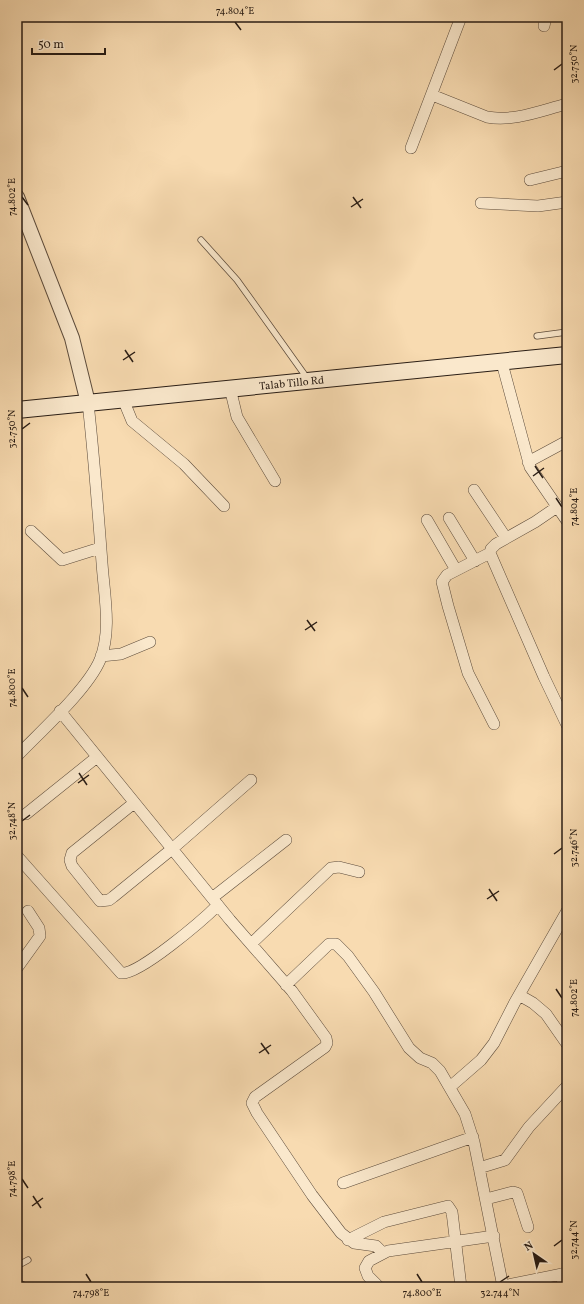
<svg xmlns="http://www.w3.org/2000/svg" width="584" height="1304" font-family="Vollkorn,serif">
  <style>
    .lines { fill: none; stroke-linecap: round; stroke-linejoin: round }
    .service-casing { stroke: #5d4c3c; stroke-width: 7 }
    .minor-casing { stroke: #5d4c3c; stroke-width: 12 }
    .tertiary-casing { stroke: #5d4c3c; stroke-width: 16 }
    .secondary-casing { stroke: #291d15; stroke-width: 18 }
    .service { stroke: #fae8cc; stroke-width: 5.5 }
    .minor { stroke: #fae8cc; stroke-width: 11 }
    .tertiary { stroke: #fae8cc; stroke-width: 14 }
    .secondary { stroke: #fae8cc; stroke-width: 16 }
    .ticks { fill: none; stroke: #291d15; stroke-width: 1.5 }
    .labels { text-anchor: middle; stroke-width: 3.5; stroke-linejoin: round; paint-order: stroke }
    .street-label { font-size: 11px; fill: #291d15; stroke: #fae8cc }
    .neatline { fill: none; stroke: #291d15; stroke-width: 1.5 }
    .ticks-label { font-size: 10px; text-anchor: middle; fill: #291d15 }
  </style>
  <rect width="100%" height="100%" fill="#f8dbb1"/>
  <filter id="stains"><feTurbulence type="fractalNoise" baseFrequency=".005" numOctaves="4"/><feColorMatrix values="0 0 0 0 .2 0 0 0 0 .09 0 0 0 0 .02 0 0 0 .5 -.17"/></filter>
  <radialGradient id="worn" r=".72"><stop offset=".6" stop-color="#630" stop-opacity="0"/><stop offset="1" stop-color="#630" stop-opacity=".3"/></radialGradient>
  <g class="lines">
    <defs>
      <path id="service" d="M201,240L237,280L307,378
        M537,336L567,332
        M17,1266L28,1260
        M17,1282L27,1287"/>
      <path id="minor" d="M544,26L546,17
        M432,95L487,117C514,122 542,110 567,104
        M411,148L461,17
        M530,180L567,171
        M481,203L538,206L567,202
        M502,363L530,467L567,521
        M230,388L237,417L275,481
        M123,399L132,421L184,464L224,506
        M528,462L567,441
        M474,490L506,538
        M557,507L535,522L496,544L491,549L490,553L544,677L567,725
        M449,518L475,561
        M427,520L456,570
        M31,531L62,560L100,548
        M490,553L447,575L442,582L448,606L468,673L494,724
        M101,656L121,654L150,642
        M60,711L230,920L292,991L326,1038L327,1043L325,1047L255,1097L252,1103L257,1113L312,1195L341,1233L354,1243L376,1246L383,1253
        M17,756C41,731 87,690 100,660C112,630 104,594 102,563C98,510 94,456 88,403
        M134,803L72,853L70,860L72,866L100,901L109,900L113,897L172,849L251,780
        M26,814L97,757
        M17,856L121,973C138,976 204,919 218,905
        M212,898L286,840
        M251,944L331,868L339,867L359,872
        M17,968L40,936L39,928L28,911
        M286,985L329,944H336L348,956L374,992L409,1048L420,1058L432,1063L440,1071L465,1114L474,1142L503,1287
        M519,995L533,1003L546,1014L567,1044
        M450,1087L481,1060L494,1043L515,1002L567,911
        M479,1168L505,1160L529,1127L567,1086
        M343,1183L473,1137
        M486,1199L513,1192L517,1193L528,1227
        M348,1240L384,1222L448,1206L452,1212L461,1287
        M561,1274L564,1287
        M503,1286L567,1273
        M379,1287L368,1276L365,1268L369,1261L388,1251L494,1236"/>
      <path id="tertiary" d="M17,197L72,338L88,403"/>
      <g id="secondary">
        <path id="s1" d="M17,410L567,355"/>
      </g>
    </defs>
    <use href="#service" class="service-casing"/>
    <use href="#minor" class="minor-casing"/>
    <use href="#tertiary" class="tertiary-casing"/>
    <use href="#secondary" class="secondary-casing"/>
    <use href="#service" class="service"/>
    <use href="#minor" class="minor"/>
    <use href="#tertiary" class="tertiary"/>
    <use href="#secondary" class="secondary"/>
  </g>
  <path class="ticks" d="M235,22L241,30M554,70L562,64M22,197L28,205M353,197L361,208M351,207L363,199M125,350L133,362M123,360L135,352M22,429L30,423M535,466L543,478M533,476L544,468M556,498L562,507M307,620L315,631M305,630L317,622M22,688L28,697M79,773L87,785M78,783L89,775M22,821L30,815M554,854L562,848M489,889L497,901M487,899L499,891M556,989L562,998M261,1043L269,1054M259,1053L271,1045M22,1179L28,1188M33,1196L41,1208M32,1206L43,1198M554,1246L562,1240M86,1274L91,1282M417,1274L422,1282M500,1282L509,1276"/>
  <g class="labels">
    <g class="street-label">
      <text dy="4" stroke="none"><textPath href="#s1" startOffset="276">Talab Tillo Rd</textPath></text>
    </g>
  </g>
  <rect width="584" height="1304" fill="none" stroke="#f8dbb1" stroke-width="44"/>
  <g transform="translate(534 1254) rotate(326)" stroke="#fae8cc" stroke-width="3" paint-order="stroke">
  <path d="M0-3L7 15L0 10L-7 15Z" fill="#291d15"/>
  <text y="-6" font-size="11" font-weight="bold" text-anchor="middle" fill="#291d15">N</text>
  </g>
  <path d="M32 48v6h73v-6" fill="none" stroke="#291d15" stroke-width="2"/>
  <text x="38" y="48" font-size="12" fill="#291d15" stroke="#fae8cc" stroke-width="3" paint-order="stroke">50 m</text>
  <rect x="22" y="22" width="540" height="1260" class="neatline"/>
  <g class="ticks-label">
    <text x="235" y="14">74.804°E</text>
    <text transform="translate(573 64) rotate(-90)" y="4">32.750°N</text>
    <text transform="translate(11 197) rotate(-90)" y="4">74.802°E</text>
    <text transform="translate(11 429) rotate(-90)" y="4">32.750°N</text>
    <text transform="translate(573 507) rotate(-90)" y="4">74.804°E</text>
    <text transform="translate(11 688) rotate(-90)" y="4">74.800°E</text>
    <text transform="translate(11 821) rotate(-90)" y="4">32.748°N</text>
    <text transform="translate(573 848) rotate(-90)" y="4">32.746°N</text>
    <text transform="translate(573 998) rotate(-90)" y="4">74.802°E</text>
    <text transform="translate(11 1179) rotate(-90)" y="4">74.798°E</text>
    <text transform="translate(573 1240) rotate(-90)" y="4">32.744°N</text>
    <text x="91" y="1296">74.798°E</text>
    <text x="422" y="1296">74.800°E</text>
    <text x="500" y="1296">32.744°N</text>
  </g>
  <rect width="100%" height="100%" filter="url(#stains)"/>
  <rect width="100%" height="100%" fill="url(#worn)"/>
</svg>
